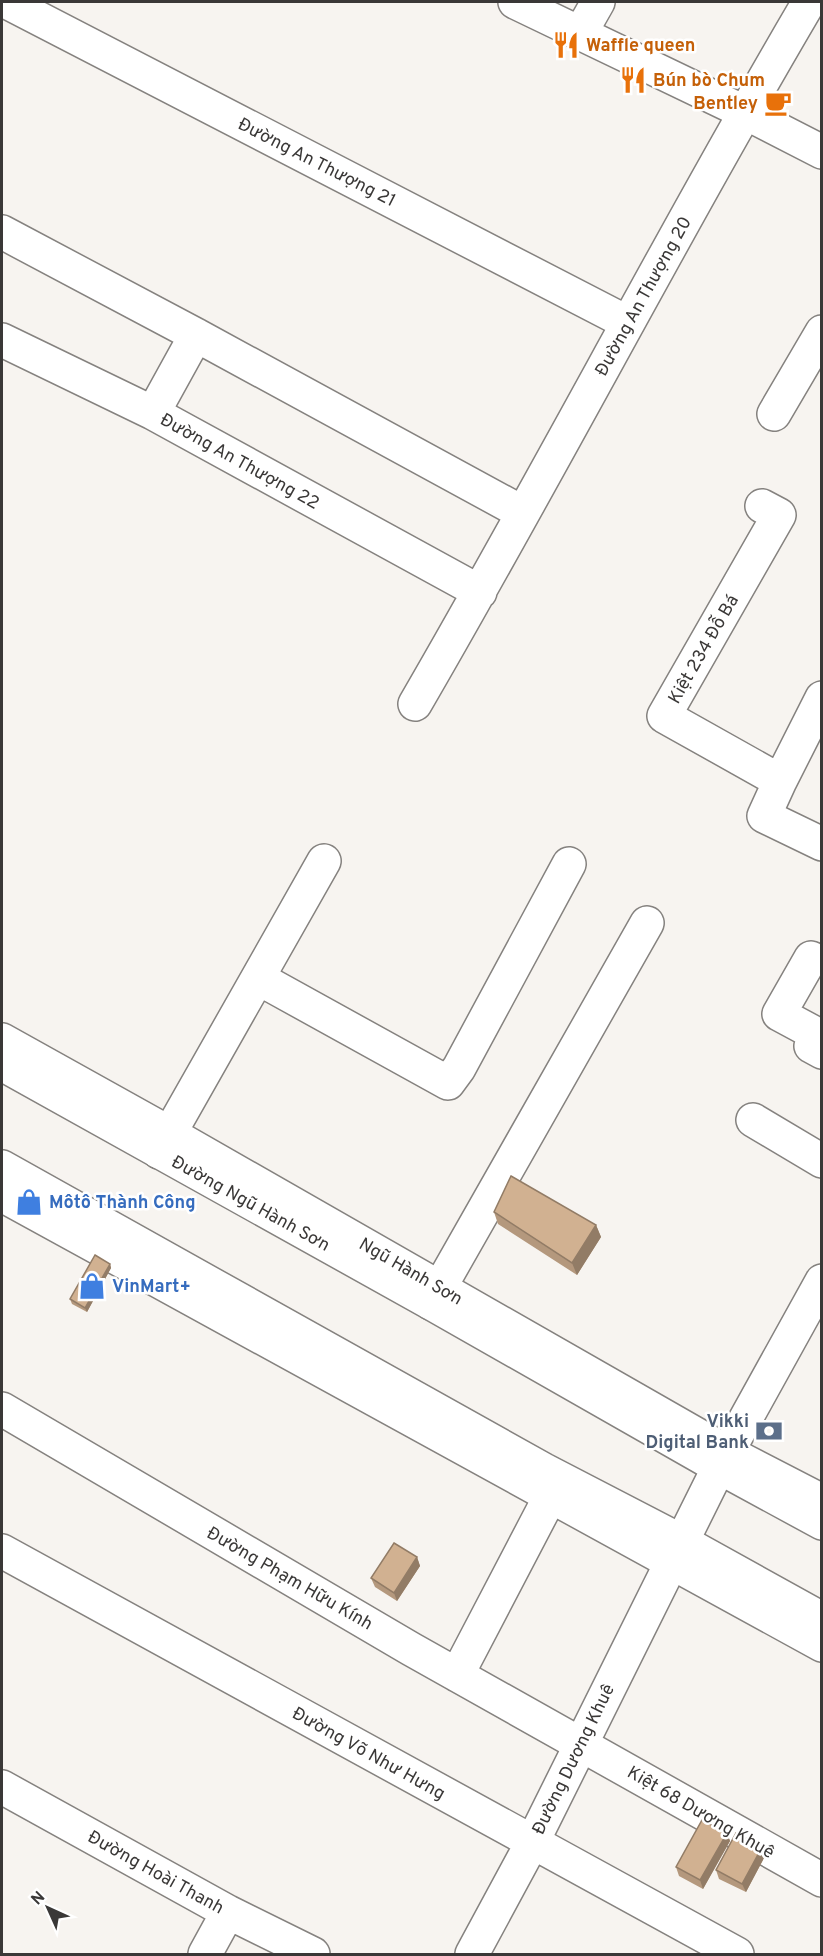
<svg xmlns="http://www.w3.org/2000/svg" width="823" height="1956" font-family="Overpass,sans-serif">
  <style>
    .lines { fill: none; stroke-linecap: round; stroke-linejoin: round }
    .minor-casing { stroke: #85827f; stroke-width: 36 }
    .major-casing { stroke: #85827f; stroke-width: 36 }
    .highway-casing { stroke: #85827f; stroke-width: 36 }
    .minor { stroke: #fff; stroke-width: 33 }
    .major { stroke: #fff; stroke-width: 33 }
    .highway { stroke: #fff; stroke-width: 33 }
    .wall { fill: #b4987d }
    .shaded-wall { fill: #927c66 }
    .building { fill: #d1b191; stroke: #927c66; stroke-width: 1.5 }
    .labels { text-anchor: middle; stroke-width: 5; stroke-linejoin: round; paint-order: stroke }
    .food-label { font-size: 18px; font-weight: bold; fill: #c56008; stroke: #fff; text-anchor: start }
    .street-label { font-size: 18px; fill: #3a3837; stroke: #fff }
    .shop-label { font-size: 18px; font-weight: bold; fill: #366cbe; stroke: #fff; text-anchor: start }
    .service-label { font-size: 18px; font-weight: bold; fill: #4e5e75; stroke: #fff; text-anchor: end }
  </style>
  <rect width="100%" height="100%" fill="#f7f4f0"/>
  <g class="lines">
    <defs>
      <path id="minor" d="M7,2L628,323
        M515,2L744,112L822,152
        M581,32L598,2
        M2,232L196,335L523,513
        M2,340L153,413L480,592
        M153,413L196,335
        M774,414L822,332
        M762,506L779,515L664,716L780,781
        M822,698L780,781L764,816L822,844
        M415,704C550,472 673,233 809,2
        M811,958L779,1014L818,1035L811,1046L822,1052
        M258,978L448,1083L459,1068L569,864
        M753,1120L822,1161
        M159,1152L324,861
        M431,1303L647,923
        M2,1409L411,1649L822,1880
        M2,1551L737,1954
        M457,1675L550,1497
        M2,1787L228,1912L313,1954
        M205,1954L228,1912
        M472,1954L532,1843L719,1467L822,1281"/>
      <path id="major" d="M2,1040L169,1133L727,1452L822,1501
        M2,1195L822,1645"/>
      <path id="highway" d="M2,1064L431,1303L719,1467L822,1523
        M2,1167L544,1470L683,1542L822,1619"/>
    </defs>
    <use href="#minor" class="minor-casing"/>
    <use href="#major" class="major-casing"/>
    <use href="#highway" class="highway-casing"/>
    <use href="#minor" class="minor"/>
    <use href="#major" class="major"/>
    <use href="#highway" class="highway"/>
  </g>
  <path class="wall" d="M494,1212L596,1225L601,1237L577,1275L498,1224Z
    M110,1264L111,1268L87,1312L72,1304L70,1299Z
    M417,1557L420,1566L397,1601L375,1587L371,1578Z
    M727,1833L730,1841L703,1889L679,1876L676,1867Z
    M765,1856L746,1892L719,1879L716,1870Z"/>
  <path class="shaded-wall" d="M596,1225L601,1237L577,1275L572,1263Z
    M110,1264L111,1268L87,1312L85,1308Z
    M417,1557L420,1566L397,1601L394,1593Z
    M727,1833L730,1841L703,1889L700,1880Z
    M762,1847L765,1856L746,1892L742,1884Z"/>
  <path class="building" d="M511,1176L596,1225L572,1263L494,1212Z
    M95,1255L110,1264L85,1308L70,1299Z
    M394,1543L417,1557L394,1593L371,1578Z
    M702,1820L727,1833L700,1880L676,1867Z
    M736,1833L762,1847L742,1884L716,1870Z"/>
  <defs>
    <symbol id="restaurant-bare" viewBox="-9 -9 18 18"><path d="M-5-6h1v4h1v-4h1v4h1v-4h1v5L-1.5 .5V6h-2V.5L-5-1ZM5-6V6H3V1.5H1.5Q1.5-4 5-6Z" fill="#e8710a" stroke="#fff" stroke-width="2.5" paint-order="stroke"/></symbol>
    <symbol id="cafe-bare" viewBox="-9 -9 18 18"><path d="M-5.5-4.5H6V0H3Q3 3.5 0 3.5H-2.5Q-5.5 3.5-5.5 0ZM3-3.2v2h1.7v-2ZM-6 4.5H4V6H-6Z" fill="#e8710a" stroke="#fff" stroke-width="2.5" paint-order="stroke"/></symbol>
    <symbol id="shop-bare" viewBox="-9 -9 18 18"><path d="M-5-2.5h2.3a2.7 3.5 0 0 1 5.4 0H5L5.5 6h-11ZM-1.5-2.5h3a1.5 2.3 0 0 0-3 0Z" fill="#3f7fe0" stroke="#fff" stroke-width="2.5" paint-order="stroke"/></symbol>
    <symbol id="bank-bare" viewBox="-9 -9 18 18"><path d="M-6-4H6V4H-6ZM0-2.3a2.3 2.3 0 1 0 0 4.6a2.3 2.3 0 1 0 0-4.6Z" fill="#5c6f8a" stroke="#fff" stroke-width="2.5" paint-order="stroke"/></symbol>
  </defs>
  <g fill-rule="evenodd">
    <use href="#restaurant-bare" x="547" y="26" width="38" height="38"/>
    <use href="#restaurant-bare" x="614" y="61" width="38" height="38"/>
    <use href="#cafe-bare" x="759" y="84" width="38" height="38"/>
    <use href="#shop-bare" x="10" y="1183" width="38" height="38"/>
    <use href="#shop-bare" x="73" y="1267" width="38" height="38"/>
    <use href="#bank-bare" x="750" y="1412" width="38" height="38"/>
  </g>
  <g class="labels">
    <g class="food-label">
      <text x="586" y="51">Waffle queen</text>
      <text x="653" y="86">Bún bò Chum</text>
      <text x="758" y="109" text-anchor="end">Bentley</text>
    </g>
    <g class="street-label">
      <text transform="translate(317 162) rotate(27)" y="6">Đường An Thượng 21</text>
      <text transform="translate(643 296) rotate(-61)" y="6">Đường An Thượng 20</text>
      <text transform="translate(240 461) rotate(29)" y="6">Đường An Thượng 22</text>
      <text transform="translate(703 649) rotate(-60)" y="6">Kiệt 234 Đỗ Bá</text>
      <text transform="translate(251 1203) rotate(29)" y="6">Đường Ngũ Hành Sơn</text>
      <text transform="translate(411 1271) rotate(30)" y="6">Ngũ Hành Sơn</text>
      <text transform="translate(290 1578) rotate(30)" y="6">Đường Phạm Hữu Kính</text>
      <text transform="translate(369 1753) rotate(29)" y="6">Đường Võ Như Hưng</text>
      <text transform="translate(573 1759) rotate(-64)" y="6">Đường Dương Khuê</text>
      <text transform="translate(701 1812) rotate(30)" y="6">Kiệt 68 Dương Khuê</text>
      <text transform="translate(156 1872) rotate(29)" y="6">Đường Hoài Thanh</text>
    </g>
    <g class="shop-label">
      <text x="49" y="1208">Môtô Thành Công</text>
      <text x="112" y="1292">VinMart+</text>
    </g>
    <g class="service-label">
      <text x="749" y="1427">Vikki<tspan x="749" dy="21">Digital Bank</tspan></text>
    </g>
  </g>
  <rect width="823" height="1956" fill="none" stroke="#3a3837" stroke-width="6"/>
  <g transform="translate(48 1908) rotate(315)" stroke="#ffffff" stroke-width="4.5" paint-order="stroke">
  <path d="M0-4.5L10 22L0 15L-10 22Z" fill="#3a3837"/>
  <text y="-9" font-size="16" font-weight="bold" text-anchor="middle" fill="#3a3837">N</text>
  </g>
</svg>
